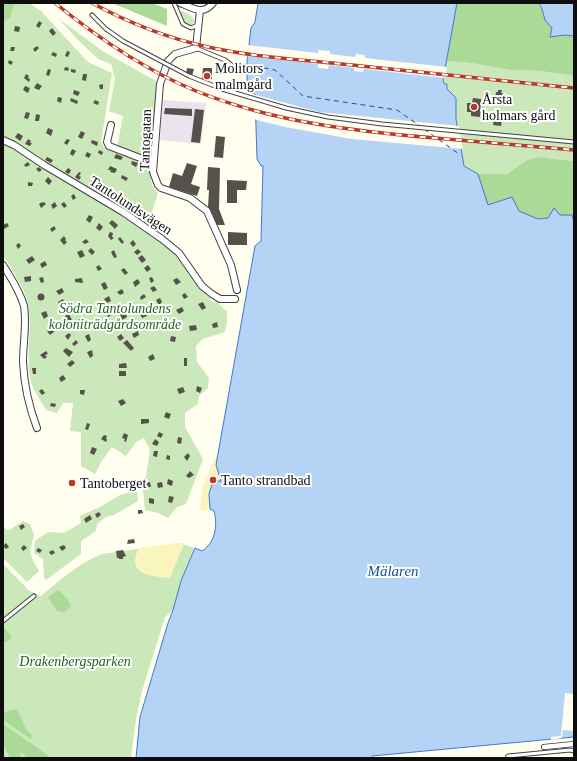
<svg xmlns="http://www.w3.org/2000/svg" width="577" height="761" font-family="'Times New Roman',serif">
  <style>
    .industrial { fill: #ece2ec }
    .green { fill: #cae8b9 }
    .forest { fill: #abd998 }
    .sand { fill: #f9f5bc }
    .water { fill: #b4d3f5; stroke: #3d7ccb }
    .pier { fill: #fffeef }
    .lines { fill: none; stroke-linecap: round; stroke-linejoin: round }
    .ferry { stroke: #194f9d; stroke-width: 1; stroke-dasharray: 5 4; stroke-linecap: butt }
    .building { fill: #56514a }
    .service-casing { stroke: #414141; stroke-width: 5 }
    .pedestrian-casing { stroke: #414141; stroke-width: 6 }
    .minor-casing { stroke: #414141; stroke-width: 8 }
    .service { stroke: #fff; stroke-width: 3 }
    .pedestrian { stroke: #fff; stroke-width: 4.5 }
    .minor { stroke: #fff; stroke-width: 6 }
    .rail-casing { stroke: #bb3828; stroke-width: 3.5 }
    .rail { stroke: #fff; stroke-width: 2; stroke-dasharray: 6; stroke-linecap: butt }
    .service-bridge-casing { stroke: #414141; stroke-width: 5; stroke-linecap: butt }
    .service-bridge { stroke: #fff; stroke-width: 3 }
    .poi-dot { fill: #bb3828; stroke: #fff; stroke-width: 1.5 }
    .labels { text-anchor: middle; stroke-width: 4; stroke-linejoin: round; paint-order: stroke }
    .poi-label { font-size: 14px; fill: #0e0e0e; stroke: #fff; text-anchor: start }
    .street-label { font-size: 14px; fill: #0e0e0e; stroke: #fff }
    .park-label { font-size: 14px; font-style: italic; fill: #23641f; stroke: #fff }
    .water-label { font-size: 15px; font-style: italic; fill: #194f9d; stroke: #fff }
  </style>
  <rect width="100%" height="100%" fill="#fffeef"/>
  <path class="industrial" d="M163,100L206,103L201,144L160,140Z"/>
  <path class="green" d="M3,3H29L41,11L86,60L90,63L112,73L101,142L104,147L149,165L152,186L158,193L148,224L147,230L163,242L177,257L198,287L209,296L211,301L218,303L225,310H227V322L225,332L203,339L196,346L197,362L209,378L208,388L199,396L198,404L185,413V427L203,459L186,504L177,507L168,518L158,513L145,510L142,481L146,476L150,450L144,438L136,442L126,456L112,447L101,462L95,474L81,466V432L70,431L73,403H63L57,413L46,410C39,398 30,386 29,371C27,349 32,326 28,304C25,287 11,270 3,255Z
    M182,11L190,15L194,20L193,25L186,24L180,13Z
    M59,19L104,52L158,82L152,156L147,158L117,147L123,116L109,111L115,78L111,64L98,59L76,38Z
    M446,61L471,63L510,70L541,71L574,76V161L537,157L527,160L507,174H478L464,166L456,119V98C441,82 442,82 446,61Z
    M137,490L138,501L114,515L106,517L97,524L96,531L81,541V554L46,580L44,577L43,559L34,553L35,541L48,532L64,533L81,523L80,516L102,506L120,495Z
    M23,521L30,524L34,535L30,551L33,561L39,571L27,582L3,558V527L7,530L11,529Z
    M179,543L195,548L181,581L173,610L165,617L142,691L136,719L131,758H3V564L27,588L28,590L41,596C60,580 79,563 102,554Z"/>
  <path class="forest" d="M3,3H14L10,18L3,22Z
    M112,3H152L167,9V26Z
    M457,3H538L542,9L545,20L552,28L550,37L565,35L574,36V76L541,71L510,70L471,63L446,61Z
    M537,157L574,161V222L572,215L538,219L519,211L487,205L478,174H507L527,160Z
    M58,590L67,598L71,606L65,612L57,611L48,597Z
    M3,629H6L11,637L10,640L3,643Z
    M17,709L26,729L32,735L31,739L3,720V713L10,710Z
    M3,724L49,756L48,758H28L20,752L21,758H10L3,744Z"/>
  <path class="sand" d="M219,450L216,465L221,481L209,494L210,509L201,511C198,490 210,469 219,450Z
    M179,543L184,544L170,578C151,576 125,575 139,548Z"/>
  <path class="water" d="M258,3H457L443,80L444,84H447V89L456,98V119L464,166L478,174L488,205L512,197L519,211L538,219L548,218L554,208L560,215H572L574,222V737L372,756V758H136L140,717L168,623L173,610L181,581L195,548L202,551C215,543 218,526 214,511L210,509L209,494L213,481H221L216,465L255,246L261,241L263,166H261L257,159L255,95L247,80V61L251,28L255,22Z
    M539,3H574V36L565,35L550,37L552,28L545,20L542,9Z"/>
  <path class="pier" d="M247,45L318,53V50L330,51V54L355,57L356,54L365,55V58L447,67L445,78L364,69L363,72L354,71V68L329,65L328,69L318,68V64L245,56Z
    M252,94L319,112L459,126L463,149L352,139L285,127L257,120L254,119Z
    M565,693L574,694V731L563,730L562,738L551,740V737L561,736Z"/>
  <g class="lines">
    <path class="ferry" d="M250,72L251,67L254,66L275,70L303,96L397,110L420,126
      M424,129L459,154"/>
  </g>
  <path class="building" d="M39,21L42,23L39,28L36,26Z
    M15,26L20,27L19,32L14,31Z
    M52,28L56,33L53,36L49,31Z
    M37,46L39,48L35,52L33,49Z
    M11,47H15L14,51H10Z
    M67,51L70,52L68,57L65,56Z
    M53,52L57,54L56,57L51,55Z
    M9,60L13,62L11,65L8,63Z
    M65,67L69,68L68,71L64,70Z
    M187,68L194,69L192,76L186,74Z
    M203,68H212V79H202Z
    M48,69L51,70L49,76L46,75Z
    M71,69L76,70L75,73L71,72Z
    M26,74L29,76L28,78L30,79L29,82L24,78Z
    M83,74H87L86,81L82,80Z
    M37,83L42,86L39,90L34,88Z
    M103,84V89H100L99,85Z
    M25,86L30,88L28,93L23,90Z
    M74,90L80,92L78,96L73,94Z
    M498,90H502L501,93H503V101L495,100L496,92H498Z
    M58,97L62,98L61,103L57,101Z
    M71,98L78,101L77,104L70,101Z
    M473,98L481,99L480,117L471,116V112H467V103H472Z
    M95,100L99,102L98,105L93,103Z
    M165,108L192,109V116L164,114Z
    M195,109L204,110L200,143L191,142Z
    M26,112L30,113L28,119L24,118Z
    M36,114L40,115L39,121H35Z
    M494,118H502L501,126L493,125Z
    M48,128L53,130L51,136L46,133Z
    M81,131L85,133L82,139L78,137Z
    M18,133L23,136L20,141L15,137Z
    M216,136L225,137L223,158L214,157Z
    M28,139L31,141L30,143H32L30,146L25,144Z
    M67,139L70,140L67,145L64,143Z
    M92,140L98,142L97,146L91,143Z
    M72,149L76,151L73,156L70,154Z
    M99,150L103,152L102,155L98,153Z
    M87,152L91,154L89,158L85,156Z
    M116,154L123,157L121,160L114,158Z
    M47,157L53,160L51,163L45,160Z
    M132,161L138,163L136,167L131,164Z
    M28,162L30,165L26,167L24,165Z
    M187,163L197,166L191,184L200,187L197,196L169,187L173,173L182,176Z
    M110,166L117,169L115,173L110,172L111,170H108Z
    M39,167L42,170L39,172L36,169Z
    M208,167L220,168L219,209L225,225H215L208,208L209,190H207Z
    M68,168L71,170L69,174L65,172Z
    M79,172L81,173L79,176L81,177L79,180L75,177Z
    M122,175L128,178L126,181L121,178Z
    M48,177L52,181L49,185L45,181Z
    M93,179L95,180L94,183L96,184L94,187L89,184Z
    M227,180L247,181L246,190H237V203H227Z
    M28,182L33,183L32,186H28Z
    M74,194L76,198L73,200L71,196Z
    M115,198L119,200L117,204L113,201Z
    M42,202L43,203L44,202L46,204L41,208L39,204Z
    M55,202L57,206L53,209L51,205Z
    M64,202L67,206L64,208L61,204Z
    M131,204L136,207L133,211L129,209Z
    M145,212L150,215L148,219L143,217Z
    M89,215L93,217L90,223L86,220Z
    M112,220L118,225L115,229L109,223Z
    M7,223L9,226L4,229L3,225Z
    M99,223L103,227L100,231L96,228Z
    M54,226L56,229L52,232L50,229Z
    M110,232L113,233L112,237L114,238L111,240L108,236Z
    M228,232L247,233V245H228Z
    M64,236L66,239L65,240L67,242L64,245L60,240Z
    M120,237L124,242L122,244L118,239Z
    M86,239L89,242L85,244L82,242Z
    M133,240L136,244L133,247L130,243Z
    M19,243L21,246L18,249L16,245Z
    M91,248L95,252L92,255L88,251Z
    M138,249L141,252L137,255L134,252Z
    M82,250L85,256L80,258L77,252Z
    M114,250L117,257L114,258L111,252Z
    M142,255L146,260L142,263L138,258Z
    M32,256L35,260L29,264L26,260Z
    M45,261L47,265L42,268L40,264Z
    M99,265L102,269L98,271L96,267Z
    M148,265L151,269L147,272L144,268Z
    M124,268L128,273L125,275L121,270Z
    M31,276V281L25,282L24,277Z
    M43,277L44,282L41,283L39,278Z
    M152,277L154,281L151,283L149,278Z
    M82,278L83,283L75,282V279Z
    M177,278L181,282L176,285L173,280Z
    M138,279L140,283L135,287L133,282Z
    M105,282L108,288L104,290L101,284Z
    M154,286L157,290L153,292L150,288Z
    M62,288L64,292L59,295L56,291Z
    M122,289L124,293L120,295L117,292Z
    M185,293L188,297L184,299L182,295Z
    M37.5 297a3.5 3.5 0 1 1 7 0a3.5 3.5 0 1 1-7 0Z
    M144,294L146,297L141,300L140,297Z
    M109,296L111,301L107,303L104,299Z
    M160,298L162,302L159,305L156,300Z
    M63,299L66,304L60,307L58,302Z
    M203,302L206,308L202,310L198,304Z
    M163,306L165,310L161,312L159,308Z
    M182,307L184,311L179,314L176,310Z
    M111,310L113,314L108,317L106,313Z
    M46,311L48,316L44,319L41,313Z
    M123,312L124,315L126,314L127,317L122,320L120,314Z
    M143,312L144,313L145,312L147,316L142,318L140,314Z
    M69,314L72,320L68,322L65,316Z
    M80,319L83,325L79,327L76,321Z
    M217,322L218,327L213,328L212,324Z
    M161,323L163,327L158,329L156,326Z
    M196,325L197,330L190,331L189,326Z
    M110,326L113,332L110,333L107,327Z
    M52,328L55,331L50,335L47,331Z
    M138,331L139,335L134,338L132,334Z
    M69,333L71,335L68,340L65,336Z
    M89,334L91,340L88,342L85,336Z
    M121,334L124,338L120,341L117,337Z
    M171,336L176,337L175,342L170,341Z
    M76,340L78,343L74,346L72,344Z
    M127,340L134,348L131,351L123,343Z
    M66,348L73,352L69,357L63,351Z
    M92,350L93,356L90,358L87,352Z
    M46,351L48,354L45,355L47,357L44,359L40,355Z
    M153,354L155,359L150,361L148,357Z
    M184,358H187V366H184Z
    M72,360L75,363L70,367L67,364Z
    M126,363L127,368H119V364Z
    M32,368H36V374H33Z
    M119,371H126V376H119Z
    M63,375L66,379L61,382L59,378Z
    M197,386L202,388L200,393L196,391Z
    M183,387L185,392L179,394L177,389Z
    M42,389L45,393L42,395L39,391Z
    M80,390H85L84,395L80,394Z
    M123,399L126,403L121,406L118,401Z
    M51,403L56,404L55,407L50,406Z
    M166,412L171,414L169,419L164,417Z
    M141,419H149V423L141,424Z
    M87,423L90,424L88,430L85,429Z
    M159,432L163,434L161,438L157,436Z
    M124,433L128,435L126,442L124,441L125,439L122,438Z
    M104,435L107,436L106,438L107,440L106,442L101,439Z
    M178,437L182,438L181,444L177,443Z
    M155,439L159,442L157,446L152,444Z
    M92,447L97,449L94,455L90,453Z
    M154,451H158L157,457L153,456Z
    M188,453L190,456L187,461L184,457Z
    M167,455L170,456V460L166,459Z
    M190,471L194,475L189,478L186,476Z
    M168,479L173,481L172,486L167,484Z
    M150,482L151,487H145L144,483Z
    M162,482L163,487L158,488L157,483Z
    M169,496L174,497L172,503L168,502Z
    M149,498L154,499V504L149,503Z
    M138,510H142L143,513L138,514Z
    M99,512L101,515L97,518L95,514Z
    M90,515L92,519L86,523L84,519Z
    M23,524L25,527L21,530L19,526Z
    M134,539L135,543L127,544L128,540Z
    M6,543L9,547L6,549L3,546Z
    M24,545L27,548L23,551L21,548Z
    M64,545L66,548L62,551L59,547Z
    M38,548L42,550L40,553L36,551Z
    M53,550L55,553L51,555L49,552Z
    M123,550L126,556L123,557V559H119V558H117L116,551Z"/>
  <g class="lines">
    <defs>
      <path id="service" d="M174,3L183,24L191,28L198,25
        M92,15L106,29
        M196,48L225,60L238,70
        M3,621L34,596
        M507,758L508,756L570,750L574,751"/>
      <path id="pedestrian" d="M544,747L574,744"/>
      <path id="minor" d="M180,3C193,8 203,16 213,3
        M200,10L196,48L175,54L168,61L160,84L153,172L158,185L161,188L190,198L207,211L231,265L237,290
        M111,125L107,142L109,146L153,163
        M3,140L14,145L44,165L123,212L162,239L179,253L202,286L212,294L220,299H235
        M3,265C11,278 20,291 24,306C27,324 23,343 23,362C24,384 29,407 37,428"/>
    </defs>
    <use href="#service" class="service-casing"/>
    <use href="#pedestrian" class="pedestrian-casing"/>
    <use href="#minor" class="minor-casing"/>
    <use href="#service" class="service"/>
    <use href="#pedestrian" class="pedestrian"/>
    <use href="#minor" class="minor"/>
    <defs>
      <path id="rail" d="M55,3C98,38 145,70 196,91C273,122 353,131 435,138C482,142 528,146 574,150
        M92,3C129,23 167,38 208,47C258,58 310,60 361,66C432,73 503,81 574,88"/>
    </defs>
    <use href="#rail" class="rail-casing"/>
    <use href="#rail" class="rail"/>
    <defs>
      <path id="service-bridge" d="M106,29L123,41L189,76L222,89L286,108L328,117L382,124L574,142"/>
    </defs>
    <use href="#service-bridge" class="service-bridge-casing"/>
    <use href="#service-bridge" class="service-bridge"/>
  </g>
  <g class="poi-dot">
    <circle cx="207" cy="76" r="4"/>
    <circle cx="474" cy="107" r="4"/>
    <circle cx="213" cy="480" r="4"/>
    <circle cx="72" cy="483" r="4"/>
  </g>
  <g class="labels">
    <g class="poi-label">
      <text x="215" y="73">Molitors<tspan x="215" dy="16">malmgård</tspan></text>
      <text x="482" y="104">Årsta<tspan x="482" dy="16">holmars gård</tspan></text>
      <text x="221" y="485">Tanto strandbad</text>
      <text x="80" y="488">Tantoberget</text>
    </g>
    <g class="street-label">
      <text transform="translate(145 140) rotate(-88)" y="5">Tantogatan</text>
      <text transform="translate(131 205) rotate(33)" y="5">Tantolundsvägen</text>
    </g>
    <g class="park-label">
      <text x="115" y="313">Södra Tantolundens<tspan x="115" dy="16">koloniträdgårdsområde</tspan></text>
      <text x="75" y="666">Drakenbergsparken</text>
    </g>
    <g class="water-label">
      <text x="393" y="576">Mälaren</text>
    </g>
  </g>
  <rect width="577" height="761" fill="none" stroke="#0e0e0e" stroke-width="8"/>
</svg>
